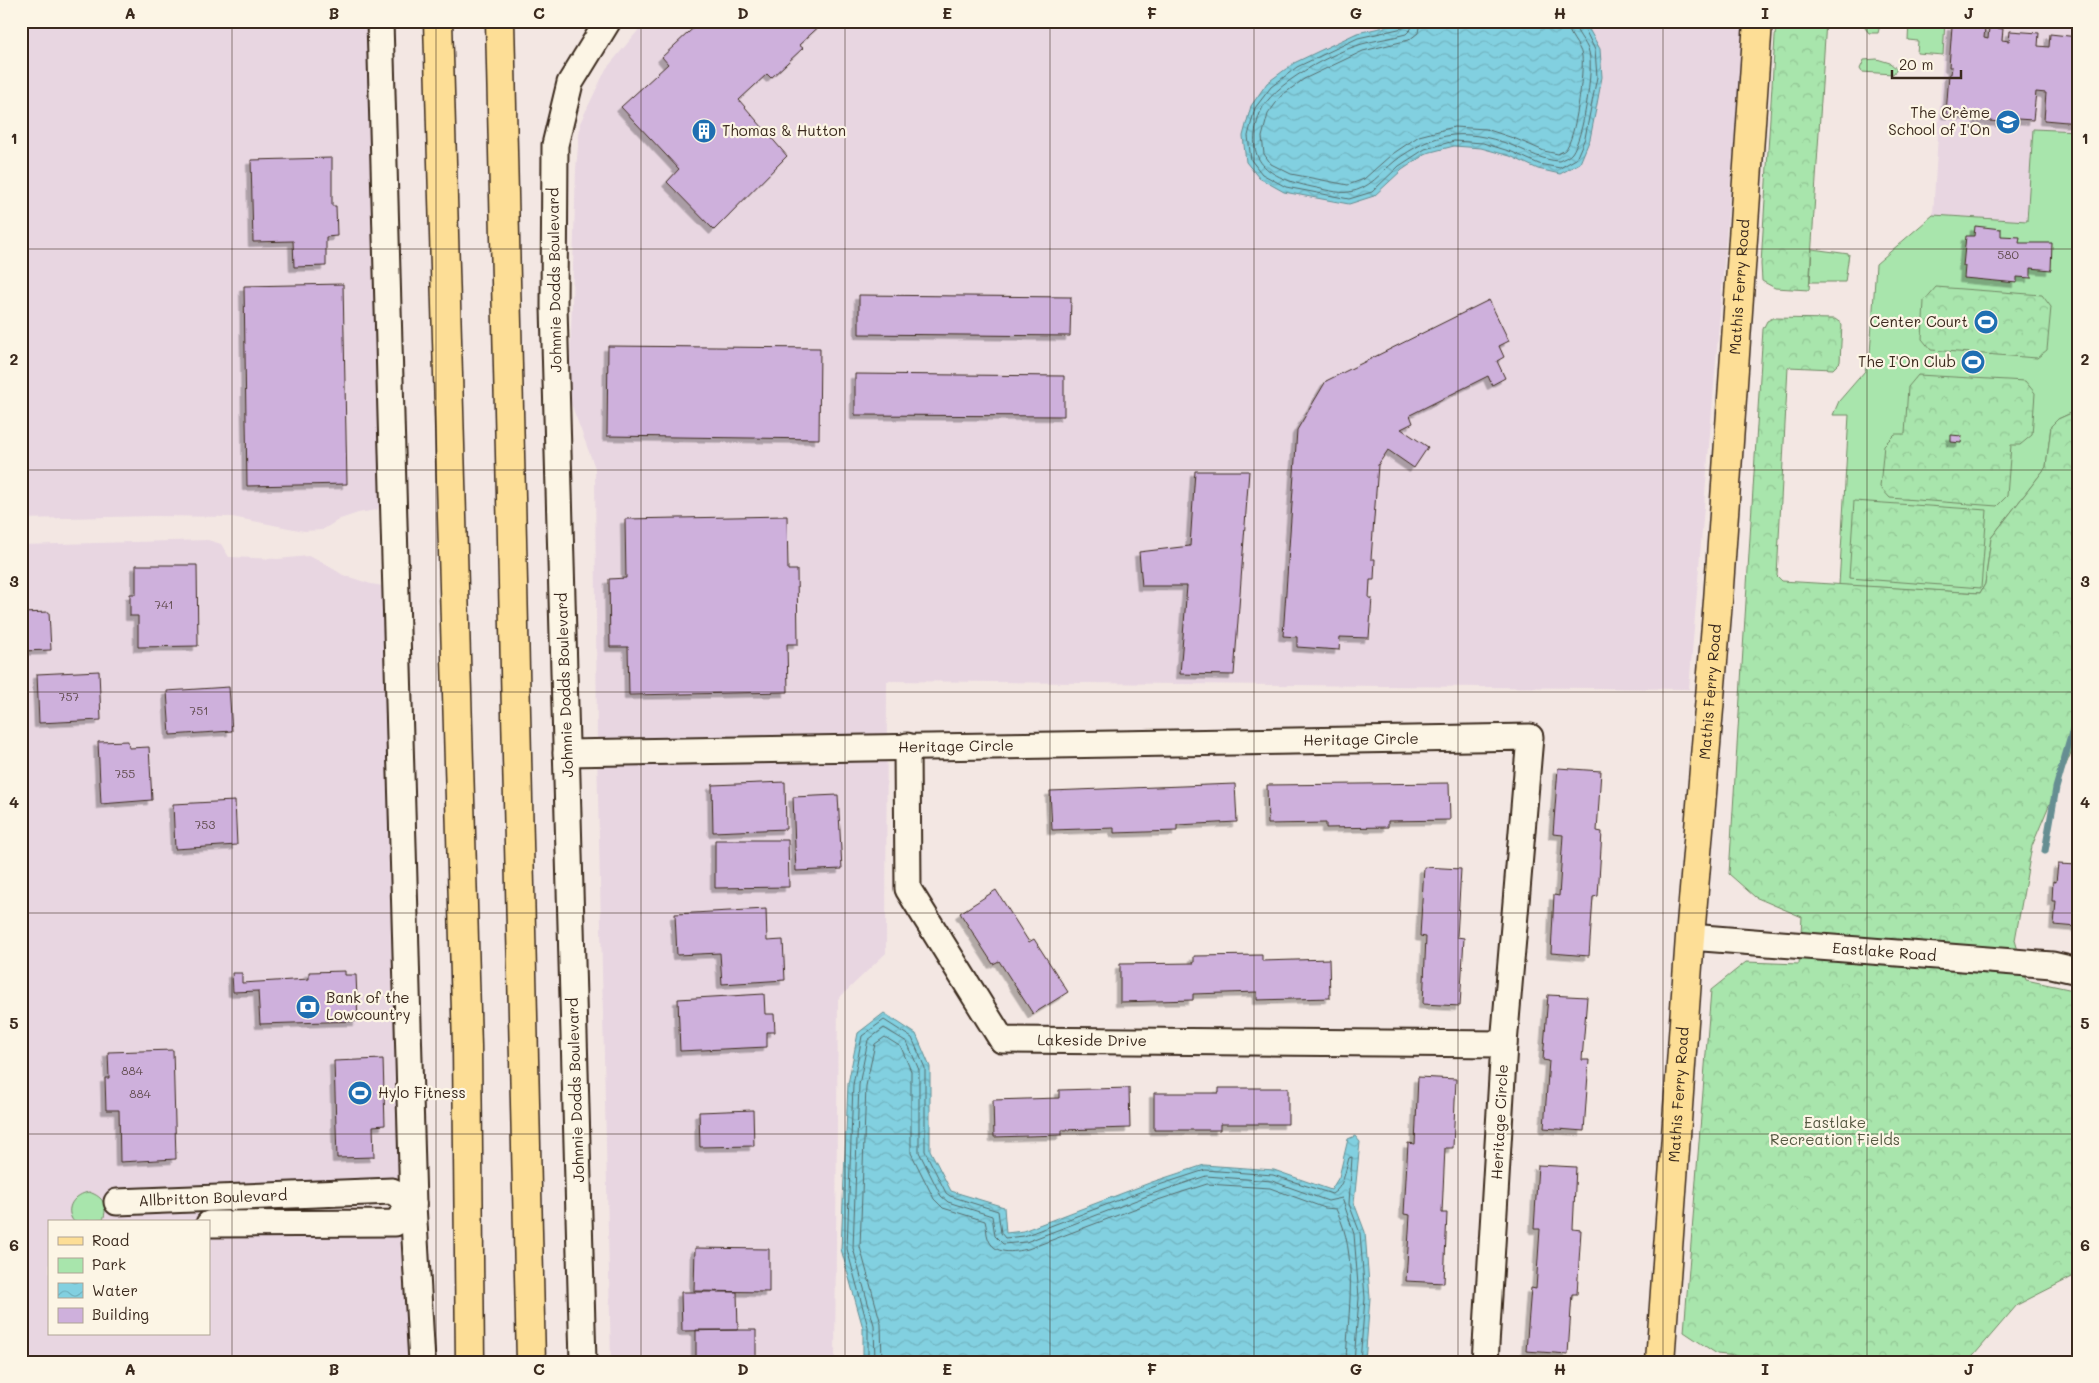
<svg xmlns="http://www.w3.org/2000/svg" width="2099" height="1383" font-family="Mali,sans-serif">
  <style>
    .built { fill: #e8d6e1 }
    .green { fill: #a8e5ac; stroke: #728865 }
    .forest { fill: url(#forest-crowns); stroke: #728865 }
    .water { fill: url(#water-waves); stroke: #668e92 }
    .lines { fill: none; stroke-linecap: round; stroke-linejoin: round }
    .shore { stroke: #576c6c; stroke-width: 1 }
    .stream { stroke: #668e92; stroke-width: 7 }
    .building { fill: #ceb0dc; stroke: #3b2a1e; filter: url(#shadow) }
    .minor-casing { stroke: #3b2a1e; stroke-width: 29 }
    .major-casing { stroke: #3b2a1e; stroke-width: 31 }
    .highway-casing { stroke: #3b2a1e; stroke-width: 31 }
    .minor { stroke: #fcf5e5; stroke-width: 25 }
    .major { stroke: #fdde96; stroke-width: 28 }
    .highway { stroke: #fdde96; stroke-width: 28 }
    .grid { fill: none; stroke: #3b2a1e; stroke-width: 1; stroke-opacity: 0.55 }
    .labels { text-anchor: middle; stroke-width: 4.5; stroke-linejoin: round; paint-order: stroke }
    .number-label { font-size: 12px; fill: #604c4e }
    .poi-label { font-size: 15px; fill: #3b2a1e; stroke: #fcf5e5; text-anchor: end }
    .street-label { font-size: 15px; fill: #3b2a1e; stroke: #fcf5e5 }
    .park-label { font-size: 15px; fill: #565942; stroke: #fcf5e5 }
    .neatline { fill: none; stroke: #3b2a1e; stroke-width: 2 }
    .grid-label { font-size: 16px; text-anchor: middle; font-weight: bold; fill: #3b2a1e }
  </style>
  <defs>
    <pattern id="forest-crowns" width="20" height="18" patternUnits="userSpaceOnUse" patternTransform="scale(1.25)"><rect width="20" height="18" fill="#a8e5ac"/><path d="M2 6a3 3 0 1 1 6 0M12 15a3 3 0 1 1 6 0" fill="none" stroke="#92c594"/></pattern>
    <pattern id="water-waves" width="16" height="10" patternUnits="userSpaceOnUse" patternTransform="scale(1.25)"><rect width="16" height="10" fill="#82d0e0"/><path d="M0 5q4-4 8 0t8 0" fill="none" stroke="#71b3c0"/></pattern>
    <filter id="shadow"><feDropShadow dx="-4.5" dy="4.5" stdDeviation="0" flood-color="#0004"/></filter>
  </defs>
  <rect width="100%" height="100%" fill="#f3e7e3"/>
  <filter id="ink" filterUnits="userSpaceOnUse"><feTurbulence type="fractalNoise" baseFrequency=".02" numOctaves="2"/><feDisplacementMap in="SourceGraphic" scale="10" xChannelSelector="R" yChannelSelector="G"/><feConvolveMatrix kernelMatrix="1 2 1 2 8 2 1 2 1" color-interpolation-filters="sRGB"/></filter>
  <g filter="url(#ink)">
    <path class="built" d="M21,21H374L381,503L377,510L358,513L340,519L322,530L304,531L232,517L153,516L21,519Z
      M646,21H1744L1689,689L887,681L886,953L838,999L835,1362H611L597,752L595,468L569,398L576,169L580,123L606,69Z
      M1945,21H2078V131L2034,129L2027,221L1933,215Z
      M208,540L221,544L229,557L278,559L308,556L322,562L343,575L371,584L389,587L400,1180L396,1185L197,1191V1222H49V1334H209V1236L406,1229L409,1362H21V545Z"/>
    <path class="green" d="M1864,21H1881L1878,33H1869L1865,28Z
      M1909,21H1945L1943,55L1917,53L1918,41L1908,40Z
      M1877,59L1890,63L1897,69L1893,74L1862,72L1860,69L1864,60Z
      M2033,129L2078,131V410L2058,419L2051,426L2046,467L1991,538L1985,584L1980,593L1839,585L1849,415H1833L1839,401L1865,371L1870,354L1876,264L1933,215L2027,221Z
      M1812,249L1849,254L1845,282H1810Z
      M89,1192C104,1197 108,1206 103,1220L74,1222C63,1208 75,1194 89,1192Z"/>
    <path class="forest" d="M1776,21H1826L1809,290L1775,288L1762,281L1761,264Z
      M1936,287L2042,295L2051,307L2047,350L2037,358L1931,350L1922,339L1924,301Z
      M1773,318L1835,319L1842,324L1840,362L1833,369L1788,367L1777,576L1782,581L1980,593L1985,584L1991,538L2046,467L2051,426L2058,419L2078,410V736L2032,846L2015,940L2026,980L2078,991V1274L2017,1305L1968,1362H1790L1717,1354L1684,1332L1711,990L1746,962L1799,964L1802,917L1755,897L1729,874L1763,329L1767,321Z
      M1918,375L2025,381L2035,393L2032,435L2020,445H2011L2007,496L1997,506L1890,498L1880,487L1884,445L1895,434H1905L1908,387Z
      M1854,501L1987,510L1981,588L1849,578Z"/>
    <path class="water" d="M1412,21L1585,22L1600,49L1602,77L1597,104L1590,139L1580,163L1560,174L1538,169L1510,156L1481,148L1454,146L1427,153L1402,170L1374,196L1349,204L1284,192L1259,178L1246,162L1243,136L1251,106L1267,83L1294,63L1357,33Z
      M884,1013L916,1034L930,1067V1150L951,1191L1004,1207L1006,1233L1023,1231L1152,1182L1204,1165L1274,1170L1331,1190L1339,1177L1348,1139L1355,1136L1360,1142L1354,1203L1365,1232L1370,1298L1365,1362H863V1328L841,1249L848,1084L858,1033Z"/>
    <g class="lines">
      <path class="shore" d="M1407,21L1406,26L1403,28L1358,38L1297,67L1271,87L1255,108L1248,136L1251,160L1262,174L1286,187L1349,199L1372,192L1399,166L1425,149L1454,141L1483,143L1512,152L1539,164L1560,168L1576,159L1585,138L1597,77L1595,50L1581,21
        M1413,21L1411,29L1406,34C1392,38 1376,40 1362,44C1334,52 1271,84 1260,113C1243,162 1267,177 1312,187C1323,189 1339,194 1349,192C1370,189 1380,173 1395,161C1412,148 1432,137 1453,135C1474,133 1497,139 1516,147C1530,153 1543,160 1559,161C1563,159 1569,157 1572,153C1583,138 1594,71 1589,52C1586,41 1575,33 1574,21
        M1420,21L1418,33L1409,40L1363,51L1304,79L1281,96L1268,114L1262,137L1264,154L1271,164L1291,174L1348,185L1364,179L1391,155L1419,136L1454,127L1486,129L1516,139L1544,151L1558,154C1560,152 1563,152 1565,150C1576,139 1584,72 1582,56C1580,44 1567,35 1567,21
        M868,1362V1327L847,1249L853,1085L862,1036L884,1020L912,1038L925,1068V1151L946,1193L950,1196L998,1211L1001,1233L1005,1238L1024,1236L1153,1187L1205,1170L1273,1175L1332,1194C1344,1187 1345,1171 1349,1158L1352,1157L1349,1204L1360,1233L1365,1298L1360,1362
        M875,1362L874,1325L853,1248L859,1085L868,1040L884,1028L907,1042L919,1070V1152L941,1196L948,1202L992,1216L995,1236L1003,1244L1026,1242L1155,1193L1206,1176L1272,1181L1328,1201L1342,1198L1354,1234L1359,1298L1354,1362
        M882,1362L881,1324L860,1247L866,1086L875,1044L885,1037L901,1047L911,1071V1153L934,1199L943,1208L985,1221C987,1227 986,1233 988,1238C994,1256 1014,1252 1028,1249L1158,1200L1207,1184L1270,1188L1325,1208L1336,1209C1359,1256 1348,1311 1346,1362"/>
      <path class="stream" d="M2045,851L2056,788L2078,712"/>
    </g>
    <path class="building" d="M701,21H825L799,45L803,48L771,78L767,74L739,100L787,156L714,230L667,182L679,169L621,107L668,64L662,57Z
      M1952,26L1985,28L1984,38L1988,39L1989,27L2003,29L2002,40L2009,41L2010,31L2039,33L2038,46L2049,47L2050,34L2078,37V123L2044,120L2046,93L2036,92L2033,120L2002,118L2001,122L1978,120V116L1946,114L1949,74H1951L1952,67H1949Z
      M332,158V206H336L337,236L326,237V266L294,267L293,241L253,242L251,160Z
      M1975,226L2001,229V236L2020,237L2019,243H2052L2051,270L2031,268V278L2017,277V283L1964,278L1965,266H1963L1966,236H1974Z
      M343,284L347,484L247,486L244,286Z
      M859,295L1071,297L1070,336L859,334Z
      M1489,300L1509,341L1499,346L1504,357L1497,361L1505,378L1492,385L1488,376L1410,415L1413,423L1401,429L1428,447L1414,468L1388,450L1378,465L1371,559H1375L1374,580H1370L1369,598H1372L1369,638L1340,637L1339,650L1297,647V637L1283,636L1297,430L1326,381Z
      M608,346L820,348L819,439L607,436Z
      M855,374L1064,376V416L855,415Z
      M1951,435L1962,436L1961,443L1951,442Z
      M1195,471H1249L1234,675L1180,674L1187,586H1142L1139,552L1190,546Z
      M787,516L788,570H797L798,644H787L788,692L629,695L628,647H610L609,579L626,578L625,519Z
      M136,565H197L198,646L138,647V616H130V594H136Z
      M49,612L51,650L21,651V613Z
      M99,671L101,720L39,723L37,674Z
      M21,678L25,726L21,727Z
      M229,687L232,731L170,735L167,691Z
      M128,741L129,748L149,747L152,800L101,804L98,742Z
      M1558,768L1601,771L1597,831L1602,832L1598,896L1593,897L1589,956L1551,953L1554,895L1559,896L1563,835L1553,834Z
      M785,782L786,829L713,832L712,785Z
      M1449,783L1450,820L1388,821V827L1326,828V823L1268,824L1267,785Z
      M1235,784L1237,822L1177,825V831L1114,833V828L1052,830L1050,791Z
      M838,795L842,869L796,871L793,797Z
      M235,801L237,845L175,849L173,804Z
      M715,840H788L789,887L715,888Z
      M2058,864L2078,865V927L2054,925L2056,901H2052L2053,881L2056,882Z
      M1424,867L1461,869L1457,937L1464,938L1460,1006L1423,1004L1426,937L1420,936Z
      M996,890L1029,942L1034,939L1068,992L1033,1014L999,961L993,964L960,913Z
      M766,909L767,941L783,940L785,980L722,984L720,953L677,955L675,914Z
      M1262,955V961L1329,959L1330,998L1257,1000V992L1193,994V1000L1120,1002V964L1194,963V956Z
      M345,971V975H356L358,1021L260,1024L258,991L233,992L232,973H242V983L309,979V972Z
      M764,994L765,1014H774L775,1032H767V1047L680,1051L678,999Z
      M1548,995L1587,997L1582,1060H1589L1584,1131L1544,1128L1549,1061L1543,1060Z
      M173,1050L176,1159L120,1162L119,1110H106L105,1078H109L108,1052Z
      M383,1059L385,1125L373,1126L374,1157L337,1158L334,1061Z
      M1418,1077L1456,1079L1453,1148H1445L1442,1213H1447L1444,1283L1406,1281L1410,1215L1404,1214L1408,1143L1415,1144Z
      M1129,1088L1130,1128L1062,1130V1135L994,1137L993,1100L1059,1098V1090Z
      M1219,1088H1288V1124H1220V1130H1154V1093H1219Z
      M753,1110L754,1146L700,1147L699,1112Z
      M1538,1165L1576,1167L1573,1229L1581,1230L1577,1294H1572L1568,1354L1526,1351L1531,1288L1536,1289L1540,1229H1534Z
      M695,1248L769,1249V1292L694,1291Z
      M681,1292H737L738,1330L682,1331Z
      M696,1330H756V1358H775V1362H696Z"/>
    <g class="lines">
      <defs>
        <g id="minor">
          <path d="M380,21L413,1204L422,1362"/>
          <path id="s1" d="M907,746L908,889L1002,1040L1504,1044"/>
          <path id="s2" d="M566,753L1530,737L1504,1044L1485,1362"/>
          <path id="s3" d="M1690,937L2052,965L2078,971"/>
          <path id="s4" d="M117,1202L392,1191L413,1204"/>
          <path d="M209,1224L395,1223L413,1204"/>
          <path d="M583,1362L554,307L555,145L570,83L608,21"/>
        </g>
        <g id="major">
          <path id="s5" d="M1660,1362L1690,937L1718,601L1758,21"/>
        </g>
        <path id="highway" d="M438,21L467,1047L470,1362
          M500,21L531,1362"/>
      </defs>
      <use href="#minor" class="minor-casing"/>
      <use href="#major" class="major-casing"/>
      <use href="#highway" class="highway-casing"/>
      <use href="#minor" class="minor"/>
      <use href="#major" class="major"/>
      <use href="#highway" class="highway"/>
    </g>
  </g>
  <path class="grid" d="M232,21V1362M436,21V1362M641,21V1362M845,21V1362M1050,21V1362M1254,21V1362M1458,21V1362M1663,21V1362M1867,21V1362M21,249H2078M21,470H2078M21,692H2078M21,913H2078M21,1134H2078"/>
  <defs>
    <symbol id="school-disc" viewBox="-11 -11 22 22"><circle r="9.5" fill="#1f6fb2" stroke="#fcf5e5"/><path d="M0-5L7-2L0 1L-7-2ZM-4 1L0 2.5L4 1V4Q0 6-4 4Z" fill="#fff"/></symbol>
    <symbol id="building-disc" viewBox="-11 -11 22 22"><circle r="9.5" fill="#1f6fb2" stroke="#fcf5e5"/><path d="M-4-6H4V6H1V3H-1V6H-4ZM-2.5-4.3h1.7v1.8h-1.7ZM.8-4.3h1.7v1.8H.8ZM-2.5-1h1.7V.8h-1.7ZM.8-1h1.7V.8H.8Z" fill="#fff"/></symbol>
    <symbol id="stadium-disc" viewBox="-11 -11 22 22"><circle r="9.5" fill="#1f6fb2" stroke="#fcf5e5"/><path d="M0-5a6.5 5 0 1 0 0 10a6.5 5 0 1 0 0-10ZM-3.5-1.8h7v3.6h-7Z" fill="#fff"/></symbol>
    <symbol id="bank-disc" viewBox="-11 -11 22 22"><circle r="9.5" fill="#1f6fb2" stroke="#fcf5e5"/><path d="M-6-4H6V4H-6ZM0-2.3a2.3 2.3 0 1 0 0 4.6a2.3 2.3 0 1 0 0-4.6Z" fill="#fff"/></symbol>
  </defs>
  <g fill-rule="evenodd">
    <use href="#school-disc" x="1994" y="108" width="28" height="28"/>
    <use href="#building-disc" x="690" y="117" width="28" height="28"/>
    <use href="#stadium-disc" x="1972" y="308" width="28" height="28"/>
    <use href="#stadium-disc" x="1959" y="348" width="28" height="28"/>
    <use href="#bank-disc" x="294" y="993" width="28" height="28"/>
    <use href="#stadium-disc" x="346" y="1079" width="28" height="28"/>
  </g>
  <g class="labels">
    <g class="number-label">
      <text x="2008" y="259">580</text>
      <text x="164" y="609">741</text>
      <text x="69" y="701">757</text>
      <text x="199" y="715">751</text>
      <text x="125" y="778">755</text>
      <text x="205" y="829">753</text>
      <text x="132" y="1075">884</text>
      <text x="140" y="1098">884</text>
    </g>
    <g class="poi-label">
      <text x="1990" y="118">The Crème<tspan x="1990" dy="17">School of I'On</tspan></text>
      <text x="722" y="136" text-anchor="start">Thomas &amp; Hutton</text>
      <text x="1968" y="327">Center Court</text>
      <text x="1956" y="367">The I'On Club</text>
      <text x="326" y="1003" text-anchor="start">Bank of the<tspan x="326" dy="17">Lowcountry</tspan></text>
      <text x="378" y="1098" text-anchor="start">Hylo Fitness</text>
    </g>
    <g class="street-label">
      <text transform="translate(555 280) rotate(-91)" y="5">Johnnie Dodds Boulevard</text>
      <text dy="5" stroke="none"><textPath href="#s5" startOffset="1078">Mathis Ferry Road</textPath></text>
      <text transform="translate(565 685) rotate(-92)" y="5">Johnnie Dodds Boulevard</text>
      <text dy="5" stroke="none"><textPath href="#s5" startOffset="672">Mathis Ferry Road</textPath></text>
      <text dy="5" stroke="none"><textPath href="#s2" startOffset="795">Heritage Circle</textPath></text>
      <text dy="5" stroke="none"><textPath href="#s2" startOffset="390">Heritage Circle</textPath></text>
      <text dy="5" stroke="none"><textPath href="#s3" startOffset="195">Eastlake Road</textPath></text>
      <text dy="5" stroke="none"><textPath href="#s1" startOffset="411">Lakeside Drive</textPath></text>
      <text transform="translate(576 1090) rotate(-92)" y="5">Johnnie Dodds Boulevard</text>
      <text dy="5" stroke="none"><textPath href="#s5" startOffset="268">Mathis Ferry Road</textPath></text>
      <text transform="translate(1500 1122) rotate(-87)" y="5">Heritage Circle</text>
      <text dy="5" stroke="none"><textPath href="#s4" startOffset="96">Allbritton Boulevard</textPath></text>
    </g>
    <g class="park-label">
      <text x="1835" y="1128">Eastlake<tspan x="1835" dy="17">Recreation Fields</tspan></text>
    </g>
  </g>
  <rect width="2099" height="1383" fill="none" stroke="#fcf5e5" stroke-width="55"/>
  <rect x="48" y="1220" width="162" height="115" fill="#fcf5e5" stroke="#afa495"/>
  <rect x="58" y="1237" width="25" height="8" fill="#fdde96" stroke="#afa495"/>
  <text x="92" y="1246" font-size="15" fill="#3b2a1e">Road</text>
  <rect x="58" y="1258" width="25" height="15" fill="#a8e5ac" stroke="#afa495"/>
  <text x="92" y="1270" font-size="15" fill="#3b2a1e">Park</text>
  <rect x="58" y="1283" width="25" height="15" fill="url(#water-waves)" stroke="#afa495"/>
  <text x="92" y="1296" font-size="15" fill="#3b2a1e">Water</text>
  <rect x="58" y="1308" width="25" height="15" fill="#ceb0dc" stroke="#afa495"/>
  <text x="92" y="1320" font-size="15" fill="#3b2a1e">Building</text>
  <path d="M1892 70v8h69v-8" fill="none" stroke="#3b2a1e" stroke-width="2.5"/>
  <text x="1899" y="70" font-size="15" fill="#3b2a1e" stroke="#fcf5e5" stroke-width="4" paint-order="stroke">20 m</text>
  <rect x="28" y="28" width="2044" height="1328" class="neatline"/>
  <g class="grid-label">
    <text x="130" y="19">A</text>
    <text x="334" y="19">B</text>
    <text x="539" y="19">C</text>
    <text x="743" y="19">D</text>
    <text x="947" y="19">E</text>
    <text x="1152" y="19">F</text>
    <text x="1356" y="19">G</text>
    <text x="1560" y="19">H</text>
    <text x="1765" y="19">I</text>
    <text x="1969" y="19">J</text>
    <text x="14" y="144">1</text>
    <text x="2085" y="144">1</text>
    <text x="14" y="365">2</text>
    <text x="2085" y="365">2</text>
    <text x="14" y="587">3</text>
    <text x="2085" y="587">3</text>
    <text x="14" y="808">4</text>
    <text x="2085" y="808">4</text>
    <text x="14" y="1029">5</text>
    <text x="2085" y="1029">5</text>
    <text x="14" y="1251">6</text>
    <text x="2085" y="1251">6</text>
    <text x="130" y="1375">A</text>
    <text x="334" y="1375">B</text>
    <text x="539" y="1375">C</text>
    <text x="743" y="1375">D</text>
    <text x="947" y="1375">E</text>
    <text x="1152" y="1375">F</text>
    <text x="1356" y="1375">G</text>
    <text x="1560" y="1375">H</text>
    <text x="1765" y="1375">I</text>
    <text x="1969" y="1375">J</text>
  </g>
</svg>
